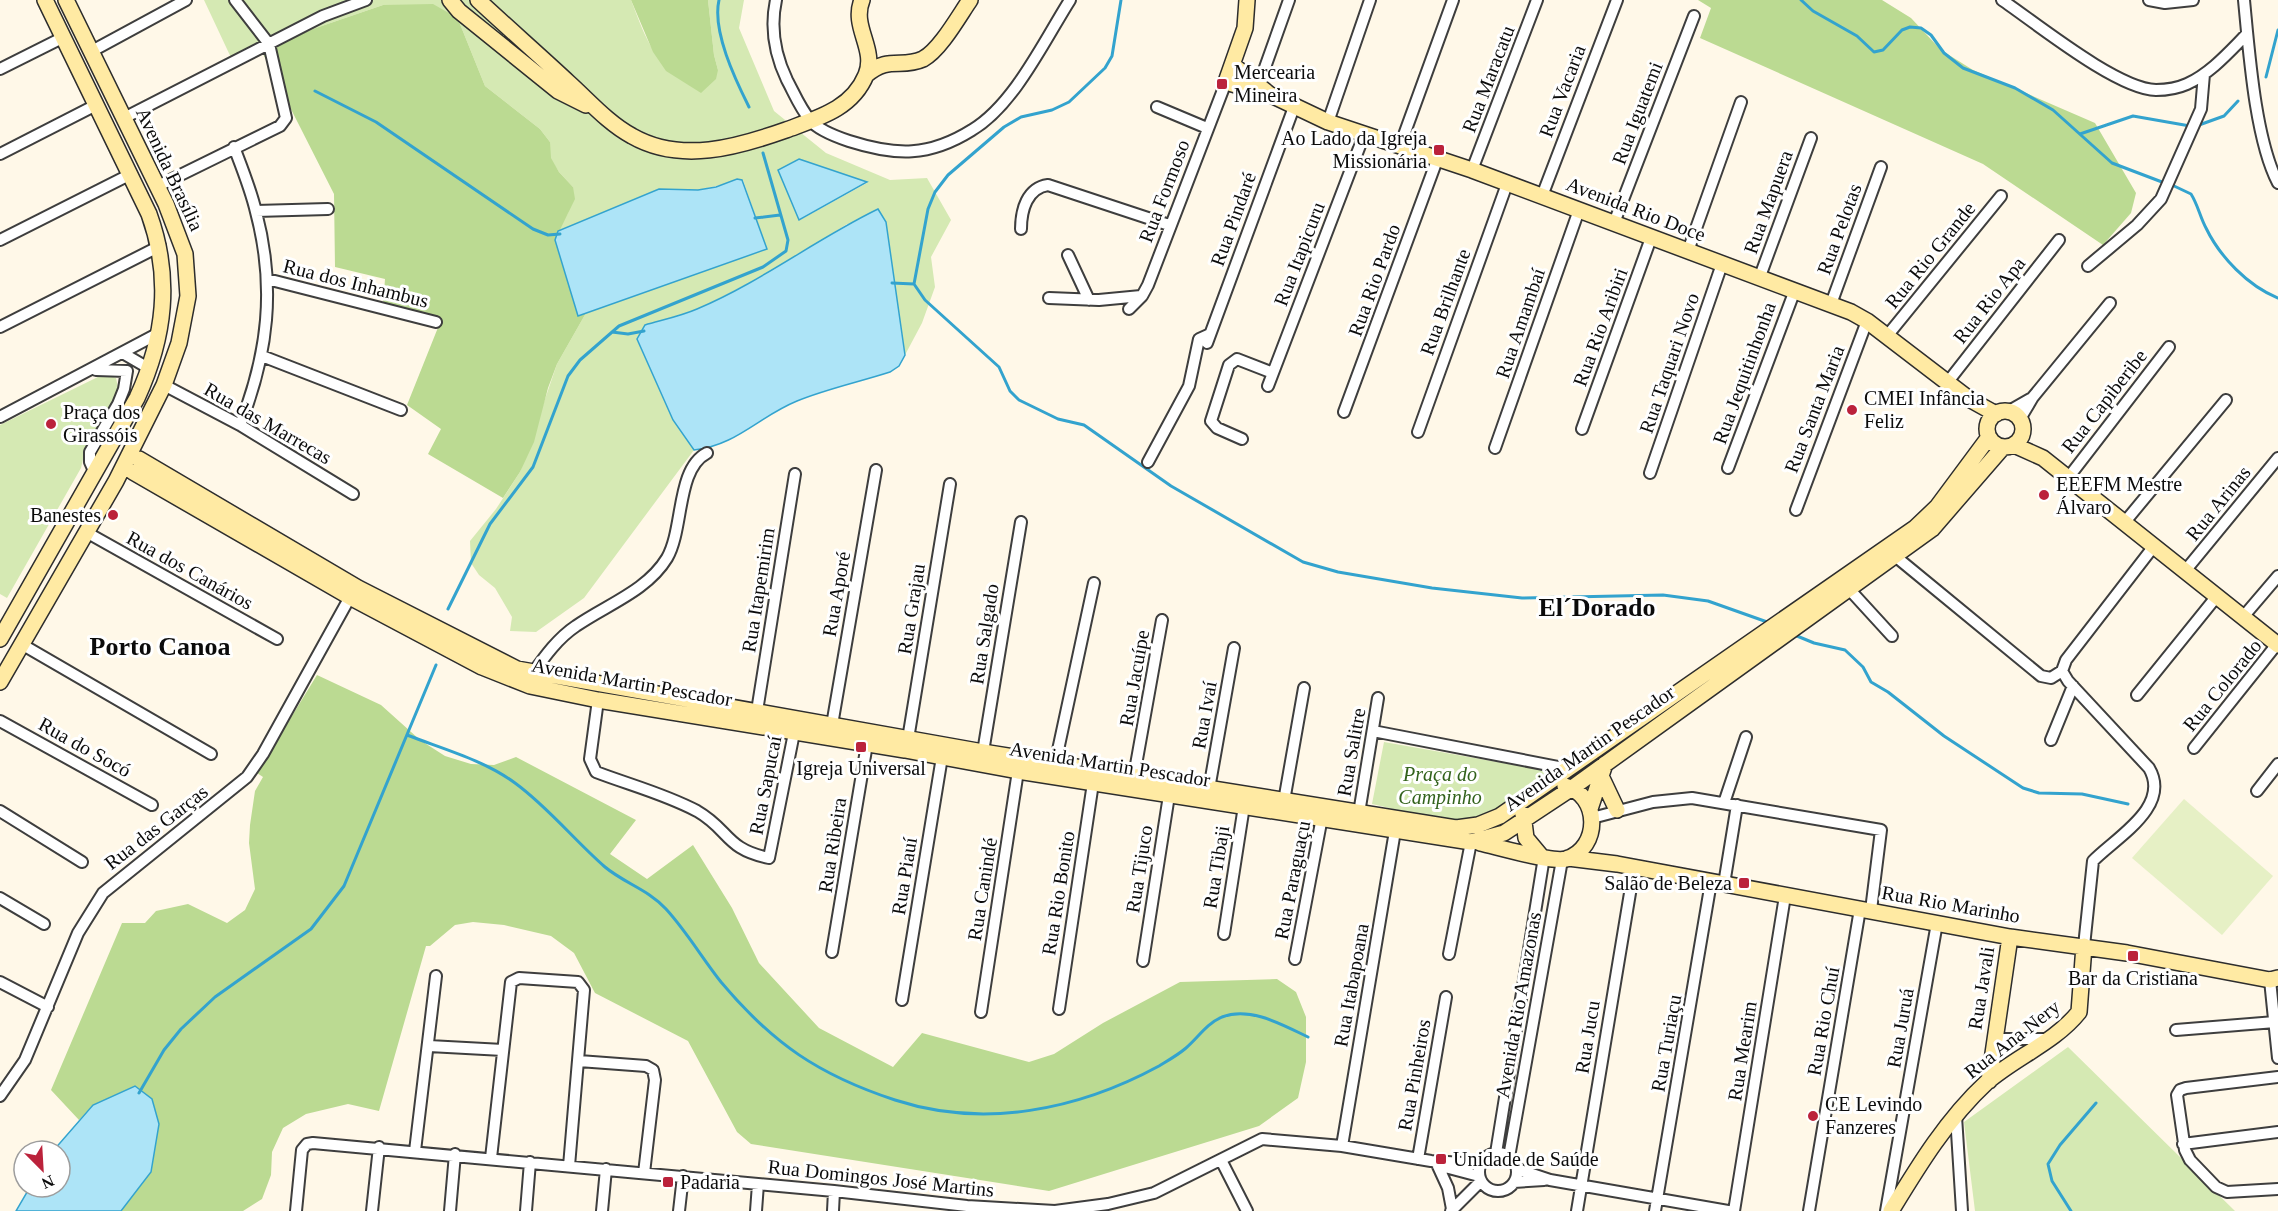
<svg xmlns="http://www.w3.org/2000/svg" width="2278" height="1211" font-family="Georgia,serif">
  <style>
    .green { fill: #d5e9b3; fill-rule: evenodd }
    .forest { fill: #bbda92 }
    .pitch { fill: #e6f0c5 }
    .water { fill: #ade4f7; stroke: #33a3ce; stroke-width: 1.5 }
    .lines { fill: none; stroke-linecap: round; stroke-linejoin: round }
    .stream { stroke: #33a3ce; stroke-width: 3 }
    .street-casing { stroke: #3e3e3e; stroke-width: 14 }
    .secondary-casing { stroke: #2d2d2d; stroke-width: 18 }
    .street { stroke: #fff; stroke-width: 10 }
    .secondary { stroke: #ffeaa3; stroke-width: 15 }
    .poi-dot { fill: #bb223b; stroke: #fff; stroke-width: 2 }
    .labels { text-anchor: middle; stroke-width: 6; stroke-linejoin: round; paint-order: stroke }
    .poi-label { font-size: 20px; fill: #0b0b0b; stroke: #fff; text-anchor: start }
    .street-label { font-size: 20px; fill: #0b0b0b; stroke: #fff }
    .park-label { font-size: 20px; font-style: italic; fill: #32621b; stroke: #fff }
    .district-label { font-size: 26px; font-weight: bold; fill: #0b0b0b; stroke: #fff }
  </style>
  <rect width="100%" height="100%" fill="#fff8e8"/>
  <path class="green" d="M204,0H631C643,31 653,62 682,80L718,70L714,55L708,0H744L739,28L774,111L826,153L890,180L927,178L951,220L931,257L935,287L922,323L905,355L886,222L847,224L781,266L697,310L645,325L637,340L673,420L694,450L584,598L536,632L510,631L512,617L495,588L479,575L471,563L470,541L496,509L520,472L557,364L586,313L767,249L743,180L698,190L659,189L558,231L568,213L573,187L559,172L550,158V142L540,129L485,86L460,24L383,5L313,29L234,64ZM799,159L867,182V183L800,220L779,170Z
    M104,374L116,378L119,392L107,415L88,438L81,468L7,598L0,594V425Z
    M1384,742L1554,772C1535,785 1516,801 1496,811C1459,830 1410,812 1372,804Z
    M2068,1047L2235,1211H1975L1964,1122Z"/>
  <path class="forest" d="M631,0H708L714,55L718,70L716,79L701,93L666,71L653,52Z
    M1698,0H1882L1911,18L1941,50L1973,70L2095,123L2136,193L2131,213L2103,245L1983,164L1700,38L1711,8Z
    M433,4L454,16L460,24L485,86L540,129L550,142L551,158L559,172L573,187L575,199L555,240L579,316L586,313L557,364L548,388L534,442L520,472L503,498L428,454L441,429L407,405L441,320L383,305L385,279L335,267L334,194L262,52L313,29L383,5Z
    M317,675L381,705L420,740L445,756L471,764L494,765L516,757L636,820L610,854L647,879L693,845L732,908L759,963L819,1028L893,1067L922,1033L1029,1062L1054,1054L1103,1023L1180,982L1277,979L1296,992L1306,1017V1062L1298,1098L1259,1126L1049,1191L751,1144L737,1132L688,1041L595,993L574,953L551,936L504,925L473,922L455,925L430,946H426L379,1111L348,1104L306,1114L283,1128L272,1152L271,1175L262,1199L243,1211H121L151,1172L93,1105L79,1120L51,1090L122,923H145L156,911L188,904L227,923L245,910L255,889L249,843L250,825L255,791L263,777L257,773Z"/>
  <path class="pitch" d="M2184,799L2273,876L2222,935L2132,858Z"/>
  <path class="water" d="M799,159L867,182L799,220L778,170Z
    M737,179L742,180L767,249L578,316L555,240L558,231L659,189L698,190L716,187Z
    M878,209L886,222L905,355L899,366L890,372C859,382 826,389 797,401C758,417 737,445 694,450L673,420L637,339L645,325C662,320 681,316 697,309C761,282 816,239 878,209Z
    M135,1086L152,1099L159,1124L151,1172L121,1211H16L30,1187H60V1151H53L93,1105Z"/>
  <g class="lines">
    <path class="stream" d="M719,0C712,31 735,79 749,107
      M1121,0L1112,56L1105,68L1069,102L1052,110L1021,117L1004,127L948,175L935,192L928,209L914,284L925,300L999,367L1010,391L1019,400L1058,419L1084,425L1171,486L1303,562L1338,572L1432,588L1522,598L1663,595L1708,601L1770,623
      M1801,0L1813,11L1857,36L1874,52L1883,50L1902,30L1910,27L1921,28L1931,35L1944,53L1963,68L2015,88L2053,110L2112,163L2162,182
      M2266,77L2278,30
      M315,91L376,122L533,229L548,235L560,234
      M2199,125L2224,116L2238,101
      M2080,134L2133,116L2190,126
      M2172,185L2191,194C2198,205 2200,217 2206,228C2220,257 2248,286 2278,298
      M755,218L780,215
      M892,283L914,284
      M612,332L628,334L644,331
      M448,609L490,524L533,467L568,376L580,360L619,326L763,267L786,251L788,240L763,153
      M1797,636L1814,643L1845,650L1863,667L1871,682L1888,692L1944,736L2023,788L2039,793L2082,794L2128,804
      M407,735C443,749 484,760 515,783C548,807 574,840 605,867C624,883 649,890 666,909C687,932 702,958 721,982C773,1044 819,1075 895,1100C984,1129 1078,1110 1159,1066C1167,1061 1178,1055 1186,1048C1198,1038 1206,1024 1222,1017C1250,1006 1283,1025 1308,1037
      M139,1093L164,1050L181,1029L215,997L311,929L344,886L436,665
      M2071,1211L2052,1181L2048,1164L2060,1145L2096,1103"/>
    <defs>
      <path id="street" d="M776,0C770,28 775,55 787,80C794,93 800,108 810,120C818,130 837,137 849,141C896,156 929,157 972,130C1014,105 1044,41 1070,0
        M2002,0C2036,23 2117,89 2156,90C2166,90 2178,88 2187,84C2211,73 2229,52 2247,34
        M2149,0L2165,3L2193,0
        M2244,0C2249,51 2255,139 2278,183
        M92,51L186,0
        M0,69L64,37
        M1257,90L1289,0
        M1157,107L1207,128
        M124,118L323,16L366,0
        M1328,122L1370,0
        M1400,146L1453,0
        M234,147C242,168 251,190 256,212C276,287 268,354 240,425
        M0,154L96,105
        M1472,170L1537,0
        M158,186L280,126L286,118L269,44L235,0
        M1542,196L1617,0
        M256,211L328,209
        M1614,223L1694,16
        M1021,229C1021,210 1027,188 1048,185L1169,225
        M0,240L131,174
        M1688,251L1741,102
        M1068,255L1089,300
        M2088,266L2137,225L2161,199L2201,109L2204,74
        M267,279L436,322
        M1759,279L1811,138
        M1049,298L1099,300L1141,296
        M1831,304L1881,167
        M1129,309L1142,296L1148,285L1226,82
        M0,327L160,246
        M1887,336L2001,196
        M1207,343L1294,107
        M126,355L150,369
        M262,356L401,410
        M1947,383L2059,240
        M164,385L240,425L353,494
        M1268,386L1364,135
        M2009,411L2030,399
        M1344,412L1437,160
        M0,417L159,333
        M2020,419L2033,397L2110,303
        M1582,429L1651,238
        M1418,432L1507,184
        M1242,439L1217,428L1211,421L1229,365L1237,359L1273,373
        M1495,448L1579,210
        M1148,462L1189,386L1199,339L1210,334
        M1728,468L1795,290
        M94,471L90,462V452L118,404L124,389L127,371L96,370
        M1650,473L1722,264
        M2068,478L2169,347
        M1796,510L1867,321
        M2124,523L2226,400
        M86,532L277,639
        M1895,556L2041,676L2051,678L2062,671
        M2185,571L2278,458
        M1849,589L1892,636
        M2243,617L2278,576
        M23,645L211,754
        M533,673C545,656 558,638 576,626C606,605 647,591 667,558C684,529 676,469 707,453
        M2137,695L2217,596
        M598,700L590,759L596,772C630,785 665,794 697,811C730,830 725,849 769,858L795,728
        M757,711L795,474
        M0,721L152,805
        M832,725L876,470
        M1373,731L1569,769
        M908,739L950,484
        M2051,740L2073,686
        M2194,748L2277,644
        M983,752L1021,522
        M1055,764L1094,583
        M1134,776L1162,620
        M1209,789L1234,648
        M2257,791L2278,764
        M1284,801L1304,688
        M1724,803L1746,737
        M0,811L82,862
        M1359,813L1378,698
        M1592,818L1653,802L1692,798L1881,830L1871,910
        M1724,884L1737,805
        M0,898L44,924
        M1224,934L1244,806
        M2084,946L2093,861C2115,838 2172,807 2149,768L2068,681L2062,671L2066,660L2154,546
        M832,952L867,744
        M1449,954L1471,842
        M1295,959L1323,812
        M1143,961L1170,789
        M2270,980L2278,1058
        M0,982L48,1007
        M902,1000L942,757
        M1059,1009L1093,783
        M981,1012L1018,771
        M2176,1030L2275,1022
        M1994,1039H2046
        M429,1046L503,1050
        M579,1061L646,1066L653,1070L655,1080L644,1173
        M2278,1077L2186,1088L2180,1090L2177,1095L2185,1150L2190,1160L2216,1187L2227,1192L2278,1189
        M0,1096L25,1060L78,933L103,893L247,777L263,754L350,597
        M1956,1116L1962,1211
        M2183,1144L2278,1132
        M1342,1146L1395,831
        M415,1151L436,976
        M1496,1153L1544,857
        M1479 1172a19 19 0 1 1 38 0a19 19 0 1 1-38 0Z
        M1509,1157L1562,860
        M491,1158L511,982L519,978L578,982L584,990L569,1166
        M1418,1159L1446,997
        M1221,1160L1247,1211
        M1437,1164L1448,1188L1452,1209
        M1445,1167L1479,1176
        M1517,1169L1550,1180L1728,1211
        M1514,1182L1544,1180
        M296,1211L302,1150L307,1144L313,1143L834,1191L967,1206L1055,1211L1108,1204L1154,1193L1262,1139L1342,1146L1431,1161L1480,1164
        M372,1211L379,1147
        M450,1211L455,1154
        M526,1211L530,1162
        M602,1211L606,1169
        M679,1211L683,1176
        M756,1211L758,1184
        M833,1211L834,1191
        M1451,1211L1481,1181
        M1577,1211L1634,869
        M1655,1211L1711,882
        M1734,1211L1785,896
        M1809,1211L1860,909
        M1886,1211L1937,923"/>
      <path id="secondary" d="M450,0L459,11L558,91L586,105
        M478,0C508,28 539,55 569,83C589,101 608,123 632,136C681,164 738,147 786,130C818,118 852,109 866,75C877,49 851,27 862,0
        M1247,0L1245,28L1226,82L1263,93
        M1233,65L1269,94L1328,122L1472,170L1851,312L1867,321L1969,399L1996,414
        M866,75C889,55 901,69 923,59C940,50 959,16 970,0
        M1987 429a18 18 0 1 1 36 0a18 18 0 1 1-36 0Z
        M2014,445L2043,458L2278,645
        M139,459L358,588L517,669L983,752L1456,828L1478,825L1500,816L1915,528L1937,507L1989,437
        M133,472L350,597L482,667L530,686L598,700L905,750L1018,771L1471,842L1504,833L1572,788L1932,529L2003,447
        M0,639L137,398C165,337 172,278 149,214L45,0
        M0,682L116,481L164,385L179,343L188,296L185,254L166,204L66,0
        M1600,774L1617,810
        M1590,809L1605,764
        M1523,814L1526,838L1541,856
        M1480,843C1498,847 1552,863 1566,859C1601,848 1600,795 1565,786
        M1568,858L1617,864L2010,937L2127,953L2270,980L2278,978
        M1989,1081L2010,937
        M1891,1211C1919,1165 1947,1119 1987,1082C2016,1057 2055,1042 2079,1012L2084,946"/>
    </defs>
    <use href="#street" class="street-casing"/>
    <use href="#secondary" class="secondary-casing"/>
    <use href="#street" class="street"/>
    <use href="#secondary" class="secondary"/>
  </g>
  <g class="poi-dot">
    <rect x="1216" y="78" width="12" height="12" rx="3"/>
    <rect x="1433" y="144" width="12" height="12" rx="3"/>
    <circle cx="1852" cy="410" r="6"/>
    <circle cx="51" cy="424" r="6"/>
    <circle cx="2044" cy="495" r="6"/>
    <circle cx="113" cy="515" r="6"/>
    <rect x="855" y="741" width="12" height="12" rx="3"/>
    <rect x="1738" y="877" width="12" height="12" rx="3"/>
    <rect x="2127" y="950" width="12" height="12" rx="3"/>
    <circle cx="1813" cy="1116" r="6"/>
    <rect x="1435" y="1153" width="12" height="12" rx="3"/>
    <rect x="662" y="1176" width="12" height="12" rx="3"/>
  </g>
  <g class="labels">
    <g class="poi-label">
      <text x="1234" y="79">Mercearia<tspan x="1234" dy="23">Mineira</tspan></text>
      <text x="1427" y="145" text-anchor="end">Ao Lado da Igreja<tspan x="1427" dy="23">Missionária</tspan></text>
      <text x="1864" y="405">CMEI Infância<tspan x="1864" dy="23">Feliz</tspan></text>
      <text x="63" y="419">Praça dos<tspan x="63" dy="23">Girassóis</tspan></text>
      <text x="2056" y="491">EEEFM Mestre<tspan x="2056" dy="23">Álvaro</tspan></text>
      <text x="101" y="522" text-anchor="end">Banestes</text>
      <text x="861" y="775" text-anchor="middle">Igreja Universal</text>
      <text x="1732" y="890" text-anchor="end">Salão de Beleza</text>
      <text x="2133" y="985" text-anchor="middle">Bar da Cristiana</text>
      <text x="1825" y="1111">CE Levindo<tspan x="1825" dy="23">Fanzeres</tspan></text>
      <text x="1453" y="1166">Unidade de Saúde</text>
      <text x="680" y="1189">Padaria</text>
    </g>
    <g class="street-label">
      <text transform="translate(1488 79) rotate(-69)" y="7">Rua Maracatu</text>
      <text transform="translate(1562 91) rotate(-69)" y="7">Rua Vacaria</text>
      <text transform="translate(1637 113) rotate(-69)" y="7">Rua Iguatemi</text>
      <text transform="translate(170 169) rotate(65)" y="7">Avenida Brasília</text>
      <text transform="translate(1164 191) rotate(-69)" y="7">Rua Formoso</text>
      <text transform="translate(1768 202) rotate(-70)" y="7">Rua Mapuera</text>
      <text transform="translate(1636 209) rotate(21)" y="7">Avenida Rio Doce</text>
      <text transform="translate(1233 219) rotate(-70)" y="7">Rua Pindaré</text>
      <text transform="translate(1839 229) rotate(-70)" y="7">Rua Pelotas</text>
      <text transform="translate(1299 254) rotate(-69)" y="7">Rua Itapicuru</text>
      <text transform="translate(1930 255) rotate(-51)" y="7">Rua Rio Grande</text>
      <text transform="translate(1374 280) rotate(-70)" y="7">Rua Rio Pardo</text>
      <text transform="translate(356 283) rotate(14)" y="7">Rua dos Inhambus</text>
      <text transform="translate(1989 300) rotate(-52)" y="7">Rua Rio Apa</text>
      <text transform="translate(1445 302) rotate(-70)" y="7">Rua Brilhante</text>
      <text transform="translate(1520 323) rotate(-71)" y="7">Rua Amambaí</text>
      <text transform="translate(1600 327) rotate(-70)" y="7">Rua Rio Aribiri</text>
      <text transform="translate(1669 363) rotate(-71)" y="7">Rua Taquari Novo</text>
      <text transform="translate(1744 373) rotate(-70)" y="7">Rua Jequitinhonha</text>
      <text transform="translate(2104 401) rotate(-52)" y="7">Rua Capiberibe</text>
      <text transform="translate(1814 409) rotate(-69)" y="7">Rua Santa Maria</text>
      <text transform="translate(268 423) rotate(30)" y="7">Rua das Marrecas</text>
      <text transform="translate(2218 503) rotate(-51)" y="7">Rua Arinas</text>
      <text transform="translate(190 570) rotate(29)" y="7">Rua dos Canários</text>
      <text transform="translate(758 590) rotate(-81)" y="7">Rua Itapemirim</text>
      <text transform="translate(836 594) rotate(-80)" y="7">Rua Aporé</text>
      <text transform="translate(911 609) rotate(-81)" y="7">Rua Grajau</text>
      <text transform="translate(984 634) rotate(-81)" y="7">Rua Salgado</text>
      <text transform="translate(1134 678) rotate(-80)" y="7">Rua Jacuípe</text>
      <text transform="translate(632 682) rotate(10)" y="7">Avenida Martin Pescador</text>
      <text transform="translate(2222 685) rotate(-51)" y="7">Rua Colorado</text>
      <text transform="translate(1204 715) rotate(-80)" y="7">Rua Ivaí</text>
      <text transform="translate(85 747) rotate(29)" y="7">Rua do Socó</text>
      <text transform="translate(1589 748) rotate(-35)" y="7">Avenida Martin Pescador</text>
      <text transform="translate(1351 752) rotate(-80)" y="7">Rua Salitre</text>
      <text transform="translate(1110 764) rotate(9)" y="7">Avenida Martin Pescador</text>
      <text transform="translate(765 785) rotate(-79)" y="7">Rua Sapucaí</text>
      <text transform="translate(156 827) rotate(-38)" y="7">Rua das Garças</text>
      <text transform="translate(832 845) rotate(-81)" y="7">Rua Ribeira</text>
      <text transform="translate(1216 867) rotate(-81)" y="7">Rua Tibaji</text>
      <text transform="translate(1139 869) rotate(-81)" y="7">Rua Tijuco</text>
      <text transform="translate(904 876) rotate(-81)" y="7">Rua Piauí</text>
      <text transform="translate(1292 880) rotate(-79)" y="7">Rua Paraguaçu</text>
      <text transform="translate(982 889) rotate(-81)" y="7">Rua Canindé</text>
      <text transform="translate(1058 893) rotate(-81)" y="7">Rua Rio Bonito</text>
      <text transform="translate(1951 904) rotate(10)" y="7">Rua Rio Marinho</text>
      <text transform="translate(1351 985) rotate(-80)" y="7">Rua Itabapoana</text>
      <text transform="translate(1981 988) rotate(-81)" y="7">Rua Javali</text>
      <text transform="translate(1518 1005) rotate(-80)" y="7">Avenida Rio Amazonas</text>
      <text transform="translate(1823 1021) rotate(-80)" y="7">Rua Rio Chuí</text>
      <text transform="translate(1900 1028) rotate(-80)" y="7">Rua Juruá</text>
      <text transform="translate(1587 1037) rotate(-81)" y="7">Rua Jucu</text>
      <text transform="translate(2012 1039) rotate(-38)" y="7">Rua Ana Nery</text>
      <text transform="translate(1666 1043) rotate(-80)" y="7">Rua Turiaçu</text>
      <text transform="translate(1742 1051) rotate(-81)" y="7">Rua Mearim</text>
      <text transform="translate(1414 1075) rotate(-80)" y="7">Rua Pinheiros</text>
      <text transform="translate(881 1178) rotate(6)" y="7">Rua Domingos José Martins</text>
    </g>
    <g class="park-label">
      <text x="1440" y="781">Praça do<tspan x="1440" dy="23">Campinho</tspan></text>
    </g>
    <g class="district-label">
      <text x="1597" y="616">El´Dorado</text>
      <text x="160" y="655">Porto Canoa</text>
    </g>
  </g>
  <g transform="translate(42 1169) rotate(156)"><circle r="28" fill="#ffffff" stroke="#9d9d9d" stroke-width="1.5"/>
  <path d="M0-4.5L10 22L0 15L-10 22Z" fill="#bb223b"/>
  <text y="-9" font-size="16" font-weight="bold" text-anchor="middle" fill="#0b0b0b">N</text>
  </g>
</svg>
